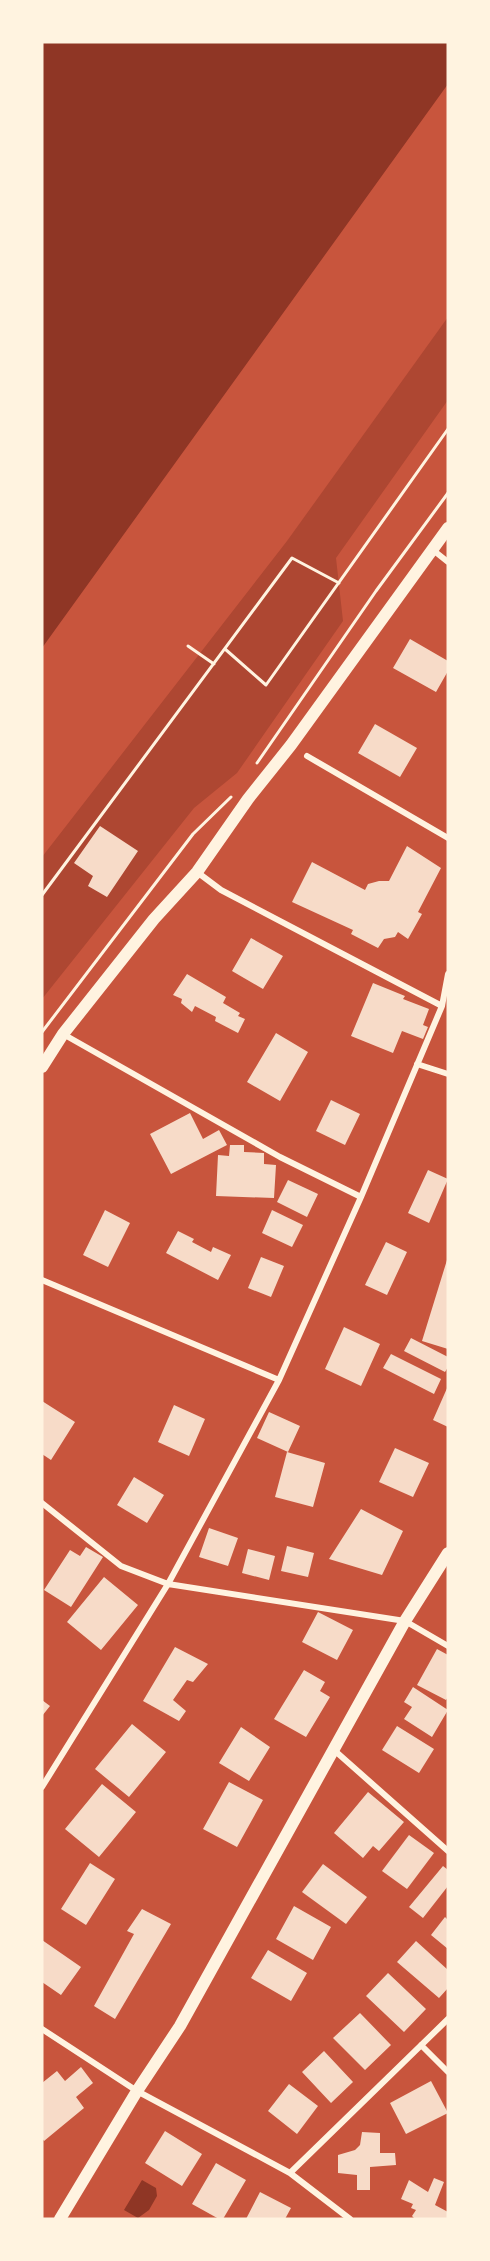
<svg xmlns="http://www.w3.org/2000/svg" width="490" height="2261" font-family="'Asap Condensed',sans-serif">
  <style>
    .green { fill: #ae4732 }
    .water { fill: #8f3625 }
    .building { fill: #f7dbc8 }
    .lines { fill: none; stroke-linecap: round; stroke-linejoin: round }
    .path { stroke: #fff3e0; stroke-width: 3 }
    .minor { stroke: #fff3e0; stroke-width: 6 }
    .secondary { stroke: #fff3e0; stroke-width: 12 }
  </style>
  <rect width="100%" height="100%" fill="#c8553d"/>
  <path class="green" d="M448,317V400L336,558L343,621L237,773L194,808L42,999V857L287,541Z"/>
  <path class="water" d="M42,42H448V84L42,648Z
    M142,2180L156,2188L157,2196L149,2210L138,2218L124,2210Z"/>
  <path class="building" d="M410,639L448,661V671L436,692L393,668Z
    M375,724L417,748L400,777L358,753Z
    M100,826L138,851L107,897L88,886L93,876L74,863Z
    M407,846L441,868L418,912L422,914L408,939L398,932L395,937L384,939L378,948L351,934L353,930L292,902L312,862L365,890L368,884L379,881H389Z
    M251,938L283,956L263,989L232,971Z
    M187,974L226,997L223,1003L240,1013L238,1016L245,1019L238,1033L215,1021L216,1017L195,1006L192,1012L181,1003L182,999L173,995Z
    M373,983L405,996L403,999L429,1009L423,1025L428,1027L423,1039L402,1031L393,1053L351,1036Z
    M276,1033L308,1052L280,1101L247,1082Z
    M331,1100L360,1114L345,1145L316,1131Z
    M190,1113L203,1139L219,1130L227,1145L171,1174L150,1134Z
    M230,1145H244V1152L264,1153V1164L276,1165L274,1198L216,1196L218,1155L229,1156Z
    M428,1170L448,1179L429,1223L408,1213Z
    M288,1180L318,1194L307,1217L277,1202Z
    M105,1210L130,1223L108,1267L83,1255Z
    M272,1210L303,1225L292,1247L262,1233Z
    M178,1231L194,1239L192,1242L211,1252L213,1247L231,1255L218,1280L166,1253Z
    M386,1242L407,1252L387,1295L365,1285Z
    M261,1257L284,1266L271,1297L248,1288Z
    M447,1260H448V1349L422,1341Z
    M344,1327L380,1344L361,1386L325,1369Z
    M411,1338L448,1357V1367L445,1372L404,1351Z
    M391,1354L441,1379L434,1394L383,1368Z
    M448,1386V1427L433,1420Z
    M42,1401L75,1422L51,1460L42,1454Z
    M174,1405L205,1419L189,1456L158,1442Z
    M269,1412L300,1426L288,1452L257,1438Z
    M395,1448L429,1463L413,1497L379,1482Z
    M287,1452L325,1463L313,1507L275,1497Z
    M134,1477L164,1495L147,1523L117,1505Z
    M361,1509L403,1531L382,1575L329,1559Z
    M209,1528L238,1538L228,1566L199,1557Z
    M287,1546L314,1553L308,1577L281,1571Z
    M86,1547L103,1557L71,1607L44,1590L70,1550L80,1556Z
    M248,1549L275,1556L269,1580L242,1573Z
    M104,1577L138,1605L101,1650L67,1622Z
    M318,1612L353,1630L337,1660L302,1642Z
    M175,1647L208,1664L193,1682L187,1680L173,1700L186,1711L179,1721L143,1701Z
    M437,1649L448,1655V1697L446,1700L417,1685Z
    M304,1670L325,1682L320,1691L330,1697L306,1737L274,1719Z
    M413,1687L448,1710L432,1737L404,1719L412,1707L404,1702Z
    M42,1700L50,1706L42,1716Z
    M132,1724L166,1752L129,1797L95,1769Z
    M397,1726L434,1749L419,1773L382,1750Z
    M241,1727L270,1747L249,1781L219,1763Z
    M229,1782L263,1800L237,1847L203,1829Z
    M102,1784L136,1812L99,1857L65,1829Z
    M368,1792L404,1822L379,1851L373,1846L363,1858L334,1833Z
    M409,1835L434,1853L407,1889L382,1871Z
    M90,1863L115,1879L86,1925L61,1909Z
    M323,1864L367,1897L346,1924L302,1892Z
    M443,1866L448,1870V1886L423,1918L409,1907Z
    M294,1906L331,1927L313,1960L276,1939Z
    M142,1909L171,1924L115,2019L94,2006L134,1934L127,1931Z
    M445,1917L448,1920V1949L431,1935Z
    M42,1940L81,1967L61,1995L42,1982Z
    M416,1941L448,1970V1988L439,1998L397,1962Z
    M268,1950L307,1973L291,2001L251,1978Z
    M388,1973L426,2009L404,2032L366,1996Z
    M360,2013L391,2045L365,2070L333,2038Z
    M324,2051L353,2082L331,2103L302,2072Z
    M81,2067L93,2083L76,2097L84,2108L44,2141L42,2138V2083L57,2071L65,2081Z
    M431,2081L448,2113L406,2134L390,2103Z
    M289,2084L318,2106L297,2134L268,2111Z
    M165,2131L202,2154L182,2186L145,2163Z
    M362,2132L380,2133V2153H395L396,2165L370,2167V2190H357V2175L338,2173V2155L355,2150L360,2145Z
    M216,2163L246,2180L223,2219H219L192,2204Z
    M434,2178L444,2182L435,2205L448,2212V2219H415L412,2216L416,2210L411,2208L413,2204L401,2199L409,2180L428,2192Z
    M260,2192L291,2208L285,2219H246Z"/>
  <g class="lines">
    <path class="path" d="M188,646L214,664
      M225,649L266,685L448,429
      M257,763L376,591L448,493
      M42,895L292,558L339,583
      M42,1032L193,834L231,797"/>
    <path class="minor" d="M433,550L448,562
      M307,756L448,838
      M197,872L221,890L442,1006
      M63,1034L280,1157L361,1197
      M417,1064L448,1074
      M42,1280L279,1380
      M42,1503L121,1566L168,1584L405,1621L448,1646
      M334,1750L448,1851
      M42,1787L168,1584L279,1380L361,1197L442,1006L448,974
      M42,2029L137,2091L290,2173L350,2219
      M421,2045L448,2072
      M290,2173L448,2019"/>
    <path class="secondary" d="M42,1067L63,1034L154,919L197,872L248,799L291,745L448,528
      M60,2219L137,2091L180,2026L405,1621L448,1553"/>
  </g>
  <rect width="490" height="2261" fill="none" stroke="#fff3e0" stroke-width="87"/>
</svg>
